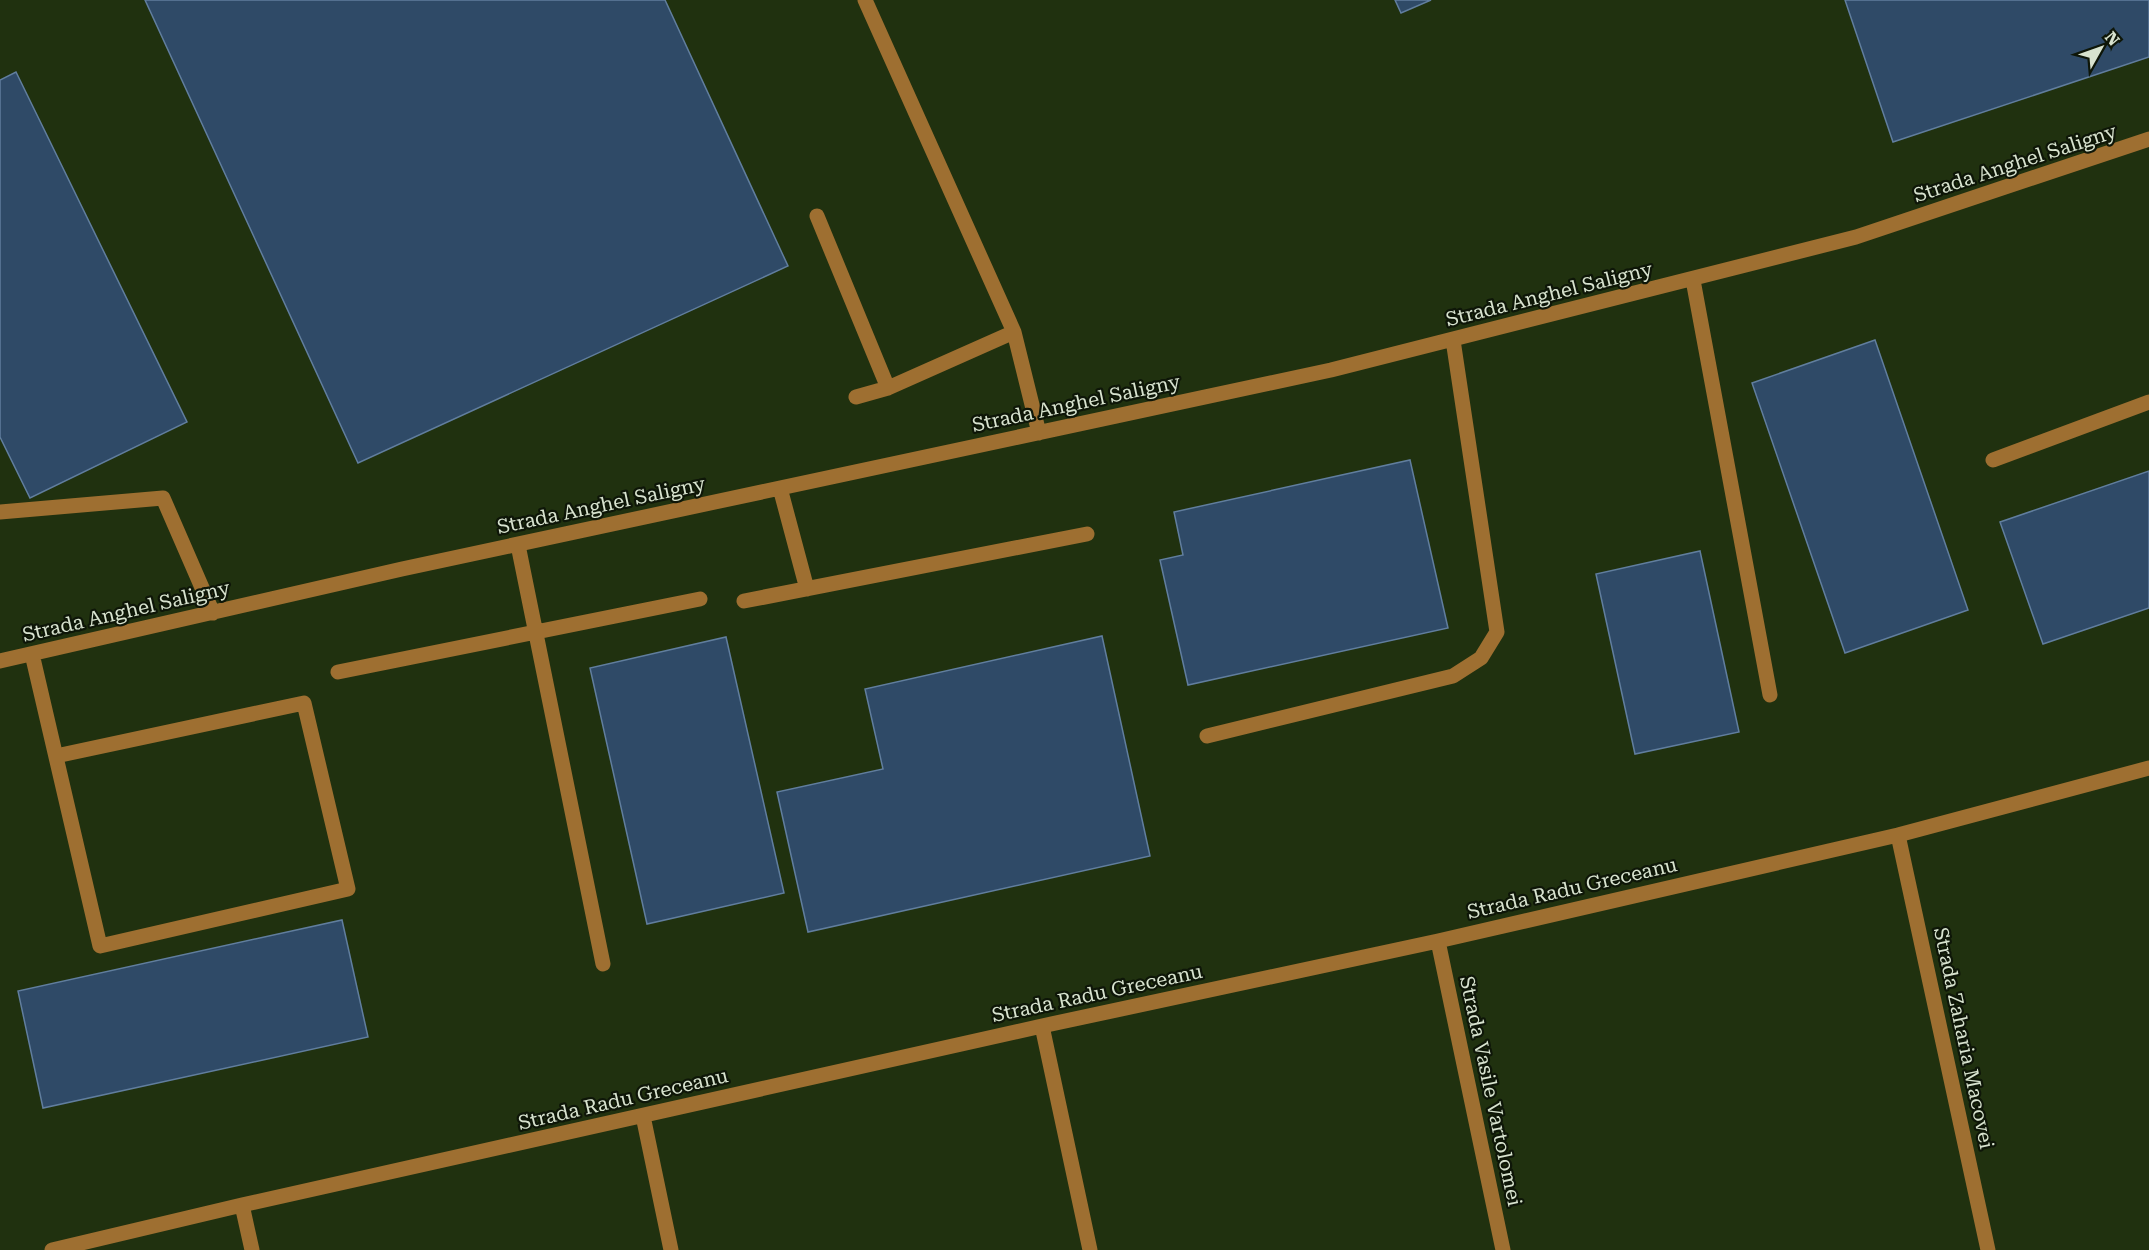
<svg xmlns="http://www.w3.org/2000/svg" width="2149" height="1250" font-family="'Roboto Serif',serif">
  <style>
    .building { fill: #2f4a67; stroke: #617e9e; stroke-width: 1.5 }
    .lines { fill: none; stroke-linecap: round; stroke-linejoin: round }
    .minor { stroke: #9e6f31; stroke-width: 15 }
    .labels { text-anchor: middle; stroke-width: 4.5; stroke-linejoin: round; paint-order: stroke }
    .street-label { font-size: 20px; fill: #d8e3cf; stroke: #0e1608 }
  </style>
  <rect width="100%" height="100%" fill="#20310f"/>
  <path class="building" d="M145,0H665L788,266L358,463Z
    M1395,0H1431L1401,13Z
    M1845,0H2149V57L1893,142Z
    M16,72L187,422L30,498L0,437V80Z
    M1875,340L1968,610L1845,653L1752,383Z
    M1410,460L1448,628L1188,685L1160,560L1183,555L1174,512Z
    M2149,471V608L2043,644L2000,522Z
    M1700,551L1739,732L1635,754L1596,574Z
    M1102,636L1150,856L808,932L777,792L883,769L865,689Z
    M726,637L784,893L647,924L590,668Z
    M342,920L368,1037L43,1108L18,991Z"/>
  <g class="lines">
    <path class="minor" d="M865,0L1014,332L1039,433
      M817,216L888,388
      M1693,280L1770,695
      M856,397L888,388L1014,332
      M1993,460L2149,402
      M780,488L807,589
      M0,512L163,498L213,613
      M518,545L603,964
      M744,601L1087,534
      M32,654L100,946L348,889L304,703L56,756
      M0,661L402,569L1331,370L1856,237L2149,139
      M338,672L700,599
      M1207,736L1453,676L1481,658L1497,632L1453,340
      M1898,835L1988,1250
      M1438,941L1503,1250
      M1042,1026L1090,1250
      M643,1116L671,1250
      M242,1205L252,1250
      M52,1250L242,1205L1042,1026L1438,941L1898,835L2149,768"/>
  </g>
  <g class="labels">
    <g class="street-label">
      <text transform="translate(2015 163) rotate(-18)" y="7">Strada Anghel Saligny</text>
      <text transform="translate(1549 294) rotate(-14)" y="7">Strada Anghel Saligny</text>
      <text transform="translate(1076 403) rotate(-12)" y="7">Strada Anghel Saligny</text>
      <text transform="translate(601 505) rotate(-12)" y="7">Strada Anghel Saligny</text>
      <text transform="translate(126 611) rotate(-13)" y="7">Strada Anghel Saligny</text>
      <text transform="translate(1572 888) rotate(-13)" y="7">Strada Radu Greceanu</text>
      <text transform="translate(1097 993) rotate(-12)" y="7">Strada Radu Greceanu</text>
      <text transform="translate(1964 1038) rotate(78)" y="7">Strada Zaharia Macovei</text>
      <text transform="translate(1491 1091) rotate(78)" y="7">Strada Vasile Vartolomei</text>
      <text transform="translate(623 1099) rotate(-13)" y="7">Strada Radu Greceanu</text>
    </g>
  </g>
  <g transform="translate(2101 48) rotate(50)" stroke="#0e1608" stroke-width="4.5" paint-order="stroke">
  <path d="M0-4.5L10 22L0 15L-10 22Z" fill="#d8e3cf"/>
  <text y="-9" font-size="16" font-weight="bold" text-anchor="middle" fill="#d8e3cf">N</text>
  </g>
</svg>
